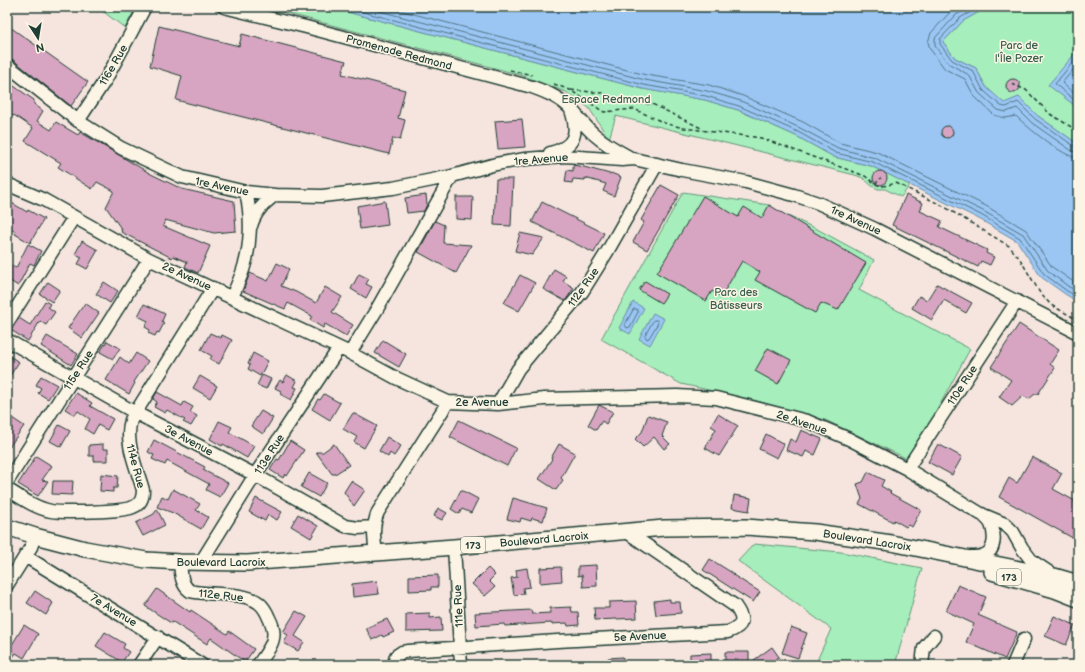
<svg xmlns="http://www.w3.org/2000/svg" width="1085" height="672" font-family="'Balsamiq Sans',sans-serif">
  <style>
    .green { fill: #a6eebb; stroke: #629678 }
    .water { fill: #9bc6f4; stroke: #698fa7 }
    .lines { fill: none; stroke-linecap: round; stroke-linejoin: round }
    .shore { stroke: #517481; stroke-width: 1 }
    .building { fill: #d7a5c1; stroke: #1f3d34 }
    .minor-casing { stroke: #1f3d34; stroke-width: 15 }
    .major-casing { stroke: #1f3d34; stroke-width: 18 }
    .path { stroke: #1f3d34; stroke-width: 1.5; stroke-dasharray: 4 3; stroke-linecap: butt }
    .minor { stroke: #fcf5e5; stroke-width: 12 }
    .major { stroke: #fcf5e5; stroke-width: 15 }
    .labels { text-anchor: middle; stroke-width: 3; stroke-linejoin: round; paint-order: stroke }
    .shield { fill: #fcf5e5; stroke: #617469; stroke-width: 1 }
    .shield-label { font-size: 10px; font-weight: bold; fill: #1f3d34 }
    .park-label { font-size: 11px; fill: #3a604f; stroke: #fcf5e5 }
    .street-label { font-size: 11px; fill: #1f3d34; stroke: #fcf5e5 }
  </style>
  <rect width="100%" height="100%" fill="#f5e5de"/>
  <filter id="ink" filterUnits="userSpaceOnUse"><feTurbulence type="fractalNoise" baseFrequency=".025" numOctaves="2"/><feDisplacementMap in="SourceGraphic" scale="8" xChannelSelector="R" yChannelSelector="G"/><feConvolveMatrix kernelMatrix="1 2 1 2 8 2 1 2 1" color-interpolation-filters="sRGB"/></filter>
  <g filter="url(#ink)">
    <path class="green" d="M97,7H136L125,28Z
      M263,7H328L643,89L705,100L738,110L796,136L834,157L871,166L910,185L901,197L885,189H878L872,186L863,178L855,175L616,116L609,139L589,108L566,92L521,75Z
      M988,7H1078V50L1049,85L1078,108V144L1038,116L1019,97L1004,104L986,87L976,68L955,58L943,42L963,21Z
      M683,192L769,205L781,213L817,229L874,260L859,290L970,349L910,460L825,420L754,400L681,384L601,339Z
      M754,544L841,552L922,568L895,665H815L831,629L738,561Z"/>
    <path class="water" d="M328,7H988L963,21L943,42L955,58L976,68L986,87L1004,103L1019,97L1038,116L1078,144V302L1065,294L1041,277L1017,241L979,219L871,166L834,157L796,136L738,110L705,100L643,89Z
      M1078,50V108L1048,85Z
      M633,302L644,308L630,334L619,328Z
      M653,313L664,319L650,345L639,339Z"/>
    <g class="lines">
      <path class="shore" d="M344,7L644,85L706,96L739,106L798,132L836,153L873,162L981,215L1020,238L1044,274L1067,291L1078,297
        M364,7L645,80L707,91L741,101L800,128L838,148L875,158L983,211L1023,234L1048,271L1069,287L1078,291
        M387,7L646,75L709,85L743,96L803,122L840,143L877,152L986,206L1026,230L1052,267L1078,285
        M957,7L952,10L931,33L928,42L930,49L945,69L965,79L974,96L994,115L1005,118L1016,116C1027,127 1063,157 1078,158
        M970,7L956,15L935,38V46L948,63L969,75L979,93L998,110L1006,112L1017,108L1032,123L1072,151L1078,152
        M980,7L960,18L940,39V44L952,60L973,71L983,90L1001,106L1006,107L1018,102L1035,119L1074,146L1078,147
        M1078,56L1055,84L1078,103
        M1078,64L1062,83L1078,97
        M634,309H637L638,312L630,327L627,328L625,325Z
        M654,320H657L658,323L649,338L647,339L645,336Z"/>
    </g>
    <path class="building" d="M7,25L88,82L71,106L12,59L7,58Z
      M159,26L239,46L242,34L346,61L342,74L405,90L398,118L405,120L400,140L393,138L389,154L176,100L182,76L150,66Z
      M1006 86a7 7 0 1 1 14 0a7 7 0 1 1-14 0Z
      M11,84L34,100V104L43,111L37,121L51,130L56,122L78,135L80,132L151,174L182,189L234,201L236,231L214,233L165,220L163,226L210,246L198,273L185,267L187,262L173,256L172,258L121,232L122,230L106,207L114,191L97,182L92,189L58,167L61,163L25,141L33,128L14,115L13,116L7,112V91Z
      M522,119L525,147L498,149L495,121Z
      M941 132a6 6 0 1 1 12 0a6 6 0 1 1-12 0Z
      M573,165L584,167L610,174L611,173L621,177L614,196L603,191L606,184L585,178V180L573,179L572,183L565,182L567,170L573,171Z
      M873 178a7 7 0 1 1 14 0a7 7 0 1 1-14 0Z
      M496,179H513L511,226L494,225Z
      M661,185L679,195L647,250L633,242L644,222L641,220Z
      M426,195L427,204L424,211L407,213L405,198Z
      M906,195L923,203L920,211L942,221L939,227L987,250L986,253L994,257L990,265L981,261L978,267L892,225Z
      M703,196L738,217L744,207L762,218L769,205L866,263L838,310L821,303L815,313L755,280L760,272L742,261L721,297L712,291L706,301L657,273Z
      M456,197H473L472,220L456,219Z
      M7,200L27,212L28,210L44,219L30,243L15,234L16,232L7,227Z
      M385,201L388,225L360,229L357,206Z
      M542,202L604,233L594,253L532,222Z
      M435,221L444,225L443,243L471,245L456,273L418,252Z
      M520,233L544,238L532,255L515,251Z
      M82,241L98,250L87,269L78,264L82,257L75,254Z
      M28,244L41,251L34,265L30,263L18,286L7,279V270L10,265L16,268Z
      M277,263L289,269L281,286L296,292L316,303L325,287L342,297L332,312L353,325L346,336L325,324L323,328L310,320L312,316L288,303L285,309L243,291L250,273L268,281Z
      M554,269L566,276L563,281L574,288L565,301L543,289Z
      M359,274L369,279L366,284L372,287L366,298L351,289Z
      M520,275L535,283L519,311L504,303Z
      M645,281L667,294L661,303L639,290Z
      M48,282L60,290L52,302L40,294Z
      M104,282L118,291L110,303L96,294Z
      M937,284L972,303L966,313L944,300L932,320L912,308L919,296L927,300Z
      M45,301L50,304L48,307L55,312L46,325L40,321L28,341L11,330L19,318L30,325Z
      M85,303L99,313L82,338L68,328Z
      M144,304L165,314L162,321L164,323L159,333L157,332L155,336L148,333L150,330L145,327L148,321L138,316Z
      M1019,324L1059,350L1050,364L1055,368L1038,394H1035L1029,399L1023,396L1012,406L999,397L1011,380L991,367Z
      M210,333L221,338L222,335L232,340L219,364L210,359L212,356L201,350Z
      M47,336L78,354L71,365L41,346Z
      M383,340L406,354L399,367L375,353Z
      M107,341L120,348L113,359L100,352Z
      M768,348L791,360L778,384L755,371Z
      M136,353L148,361L134,382L135,383L129,394L106,380L120,357L129,364Z
      M253,353L268,361L260,376L248,369L250,365L248,364Z
      M7,357L10,359L11,357L19,362L7,380Z
      M262,375L271,379L266,389L257,385Z
      M287,375L297,381L294,387L297,388L291,400L280,394L281,391L275,388L280,380L283,382Z
      M41,376L57,385L48,399L38,393L41,388L36,385Z
      M200,376L217,386L210,398L193,388Z
      M157,392L182,406L184,402L193,407L190,412L197,416L191,426L183,422L185,420L167,410L165,413L154,407L157,402L153,399Z
      M76,393L92,403L90,406L113,419L107,430L98,425L93,434L85,429L90,419L78,411L75,415L65,409Z
      M324,394L340,403L330,420L312,409L318,399L320,400Z
      M599,405L613,412L606,424L602,421L596,430L588,425Z
      M261,411L273,418L263,434L251,426Z
      M353,413L377,426L364,448L354,442L357,437L343,429Z
      M718,414L738,426L719,456L705,448L716,429L711,426Z
      M648,415L667,422L662,436L670,444L664,449L654,437L643,447L635,439L642,432Z
      M12,418L24,426L7,450V426Z
      M459,420L516,448L507,466L450,437Z
      M219,421L232,427L229,432L254,446L247,458L223,444L222,446L210,439Z
      M59,425L70,431L61,447L50,441Z
      M801,430L822,439L815,455L806,451L803,457L786,450L790,439L796,442Z
      M766,434L784,444L777,458L759,449Z
      M387,437L401,446L394,456L390,453L388,457L379,451Z
      M154,440L205,467L203,470L228,483L220,497L206,490L209,484L167,461L165,465L152,459L154,455L148,452Z
      M290,441L304,450L287,476L285,474L283,478L270,470L277,459L279,460Z
      M103,444V449H108V461H94V456H89V445Z
      M334,444L349,465L335,474H332L316,452H323Z
      M559,444L575,453L561,478L563,480L556,490L539,479L552,459L551,458Z
      M938,444L962,457L952,475L928,462Z
      M36,456L52,466L42,480L48,481L38,496L18,484Z
      M1032,457L1062,473L1053,489L1075,501L1074,503L1078,505V541L999,497L1009,478L1017,483Z
      M868,472L884,480L881,486L891,492L890,493L921,510L912,527L908,525L906,527L894,520L893,522L859,504L862,499L857,484L863,482Z
      M309,473L327,483L319,497L301,487Z
      M101,474L118,476L117,488H113V492L100,491Z
      M53,481H73L72,495L52,494Z
      M351,481L365,490L354,506L344,492Z
      M173,489L200,504L196,510L208,517L201,529L173,513L157,507L162,496L168,499Z
      M461,490L478,499L471,513L462,509L459,514L451,509Z
      M734,495L751,498L749,511L732,508Z
      M256,498L282,512L277,520L268,515L265,521L249,512Z
      M513,498L547,508L543,521L532,518L531,521L521,518L520,522L507,519Z
      M438,508L447,513L442,520L434,516Z
      M157,509L165,525L143,536L136,523L154,514Z
      M298,514L318,526L311,538L291,526Z
      M710,559L734,574L733,575L760,592L753,602L703,570Z
      M596,565L597,586L583,587L582,575L578,576V566Z
      M561,567L562,581L540,583V568Z
      M488,568L495,575L489,581L495,587L485,596L472,584Z
      M527,568L530,587L523,588L524,594L514,595L511,578L517,577L516,570Z
      M438,575V587H431V590L409,591V576Z
      M377,581L379,594L353,597L352,584Z
      M958,585L986,597L978,615L1017,632L1005,659L966,642L974,624L946,611Z
      M157,589L190,612L191,610L227,634L229,631L254,649L245,662L211,638L207,644L173,622L171,623L145,606Z
      M35,591L53,603L46,615L27,603Z
      M670,599V602H680L681,613L656,615L654,601Z
      M636,601L637,618L595,620L594,608H609V602Z
      M571,607L572,612H578L579,625L568,626L567,623L551,624V623L505,626L504,624L476,626L475,613L531,610L532,614L550,613V608Z
      M296,611L307,617L295,636L304,642L298,651L284,643L288,635L283,632Z
      M430,613V618L441,617L442,631L406,632V614Z
      M1054,616L1075,625L1066,645L1045,636Z
      M387,619L394,632L383,637L382,635L372,640L366,628Z
      M24,625L38,634L24,658L16,653L7,665V653Z
      M791,627L807,633L798,658L782,653Z
      M105,632L125,644L123,648L129,652L122,662L96,646Z
      M772,647L779,657L773,661L776,665H757L754,660Z
      M725,652H749V663H725Z
      M711,653V665H690V654Z
      M623,657V665H609L608,658Z"/>
    <g class="lines">
      <defs>
        <path id="minor" d="M224,7L306,27L532,87C546,92 559,97 570,108C578,116 585,127 595,135C606,145 618,151 631,158
          M7,65L78,121L121,148L182,177L246,192L275,195L322,196L393,188L452,176L496,164L525,159L565,156L622,160L634,159L682,170L746,182L794,195L818,203L875,229L1078,333
          M78,121L106,79L145,7
          M550,153C575,147 579,134 571,110
          M7,184L44,200L149,259L350,353L396,378L448,402L498,404L544,399L677,396L716,398L807,421L849,439L907,469L981,514L1005,524L1013,532L1022,548L1032,561L1050,573
          M251,226C255,212 263,204 275,195
          M232,297C236,288 240,279 243,270C251,247 252,217 246,192
          M7,323L74,217
          M7,340L134,412L255,475L345,526L358,528L374,527
          M350,353L377,309L452,176
          M498,404L518,369L582,292L607,252L657,164
          M907,469L1017,301
          M7,482L149,259
          M7,489C20,497 35,508 51,511C62,513 124,512 133,507C141,504 143,498 143,490C137,468 124,442 131,420L213,288
          M454,547L461,665
          M376,553C374,539 372,526 378,512L448,402
          M25,556L202,665
          M971,557C975,557 980,557 984,555C996,551 995,534 991,524C989,520 985,517 982,514
          M180,562C181,573 181,585 190,591C209,596 243,591 259,603C264,607 267,613 269,618C280,638 269,649 258,665
          M201,562L255,475L339,348
          M7,585L31,547L35,536
          M139,665L158,637
          M394,665L396,656L402,652L408,651L557,641L728,632C744,626 745,620 735,606L627,532
          M922,665L924,648L934,636
          M1013,665L1024,639"/>
        <path id="major" d="M7,527L35,536L85,549L146,560L180,562L247,563L454,547L664,528L746,527L815,532L891,543L1054,576L1078,583
          M992,572L1055,590L1078,599"/>
      </defs>
      <use href="#minor" class="minor-casing"/>
      <use href="#major" class="major-casing"/>
      <path class="path" d="M510,70L532,75
        M554,84L570,90L604,112L634,109L667,124L684,128L761,138L865,176C880,187 878,188 896,183L943,206L1009,246L1020,259L1040,293L1051,305L1078,320
        M1012,84L1026,90L1050,114L1078,131
        M571,90L602,93L628,103L652,104L703,129
        M875,184L881,178"/>
      <use href="#minor" class="minor"/>
      <use href="#major" class="major"/>
    </g>
  </g>
  <g class="labels">
    <g class="shield">
      <rect x="461" y="537" width="24" height="16" rx="3"/>
      <rect x="997" y="569" width="24" height="16" rx="3"/>
    </g>
    <g class="shield-label">
      <text x="473" y="549">173</text>
      <text x="1009" y="581">173</text>
    </g>
    <g class="park-label">
      <text x="1019" y="49">Parc de<tspan x="1019" dy="13">l'Île Pozer</tspan></text>
      <text x="606" y="103">Espace Redmond</text>
      <text x="736" y="296">Parc des<tspan x="736" dy="13">Bâtisseurs</tspan></text>
    </g>
    <g class="street-label">
      <text transform="translate(399 52) rotate(15)" y="4">Promenade Redmond</text>
      <text transform="translate(113 65) rotate(-60)" y="4">116e Rue</text>
      <text transform="translate(541 159) rotate(-5)" y="4">1re Avenue</text>
      <text transform="translate(222 186) rotate(12)" y="4">1re Avenue</text>
      <text transform="translate(856 220) rotate(25)" y="4">1re Avenue</text>
      <text transform="translate(187 276) rotate(25)" y="4">2e Avenue</text>
      <text transform="translate(583 287) rotate(-55)" y="4">112e Rue</text>
      <text transform="translate(78 370) rotate(-57)" y="4">115e Rue</text>
      <text transform="translate(962 385) rotate(-57)" y="4">110e Rue</text>
      <text x="482" y="406">2e Avenue</text>
      <text transform="translate(802 422) rotate(19)" y="4">2e Avenue</text>
      <text transform="translate(189 440) rotate(28)" y="4">3e Avenue</text>
      <text transform="translate(269 454) rotate(-57)" y="4">113e Rue</text>
      <text transform="translate(136 466) rotate(75)" y="4">114e Rue</text>
      <text transform="translate(544 539) rotate(-5)" y="4">Boulevard Lacroix</text>
      <text transform="translate(867 540) rotate(9)" y="4">Boulevard Lacroix</text>
      <text x="221" y="566">Boulevard Lacroix</text>
      <text transform="translate(221 595) rotate(6)" y="4">112e Rue</text>
      <text transform="translate(458 606) rotate(-93)" y="4">111e Rue</text>
      <text transform="translate(114 610) rotate(31)" y="4">7e Avenue</text>
      <text transform="translate(640 636) rotate(-3)" y="4">5e Avenue</text>
    </g>
  </g>
  <rect width="1085" height="672" fill="none" stroke="#fcf5e5" stroke-width="24"/>
  <rect x="12" y="12" width="1061" height="648" fill="none" stroke="#1f3d34" stroke-width="1.5" filter="url(#ink)"/>
  <g transform="translate(38 38) rotate(168)" stroke="#fcf5e5" stroke-width="3" paint-order="stroke">
  <path d="M0-3L7 15L0 10L-7 15Z" fill="#1f3d34"/>
  <text y="-6" font-size="11" font-weight="bold" text-anchor="middle" fill="#1f3d34">N</text>
  </g>
</svg>
